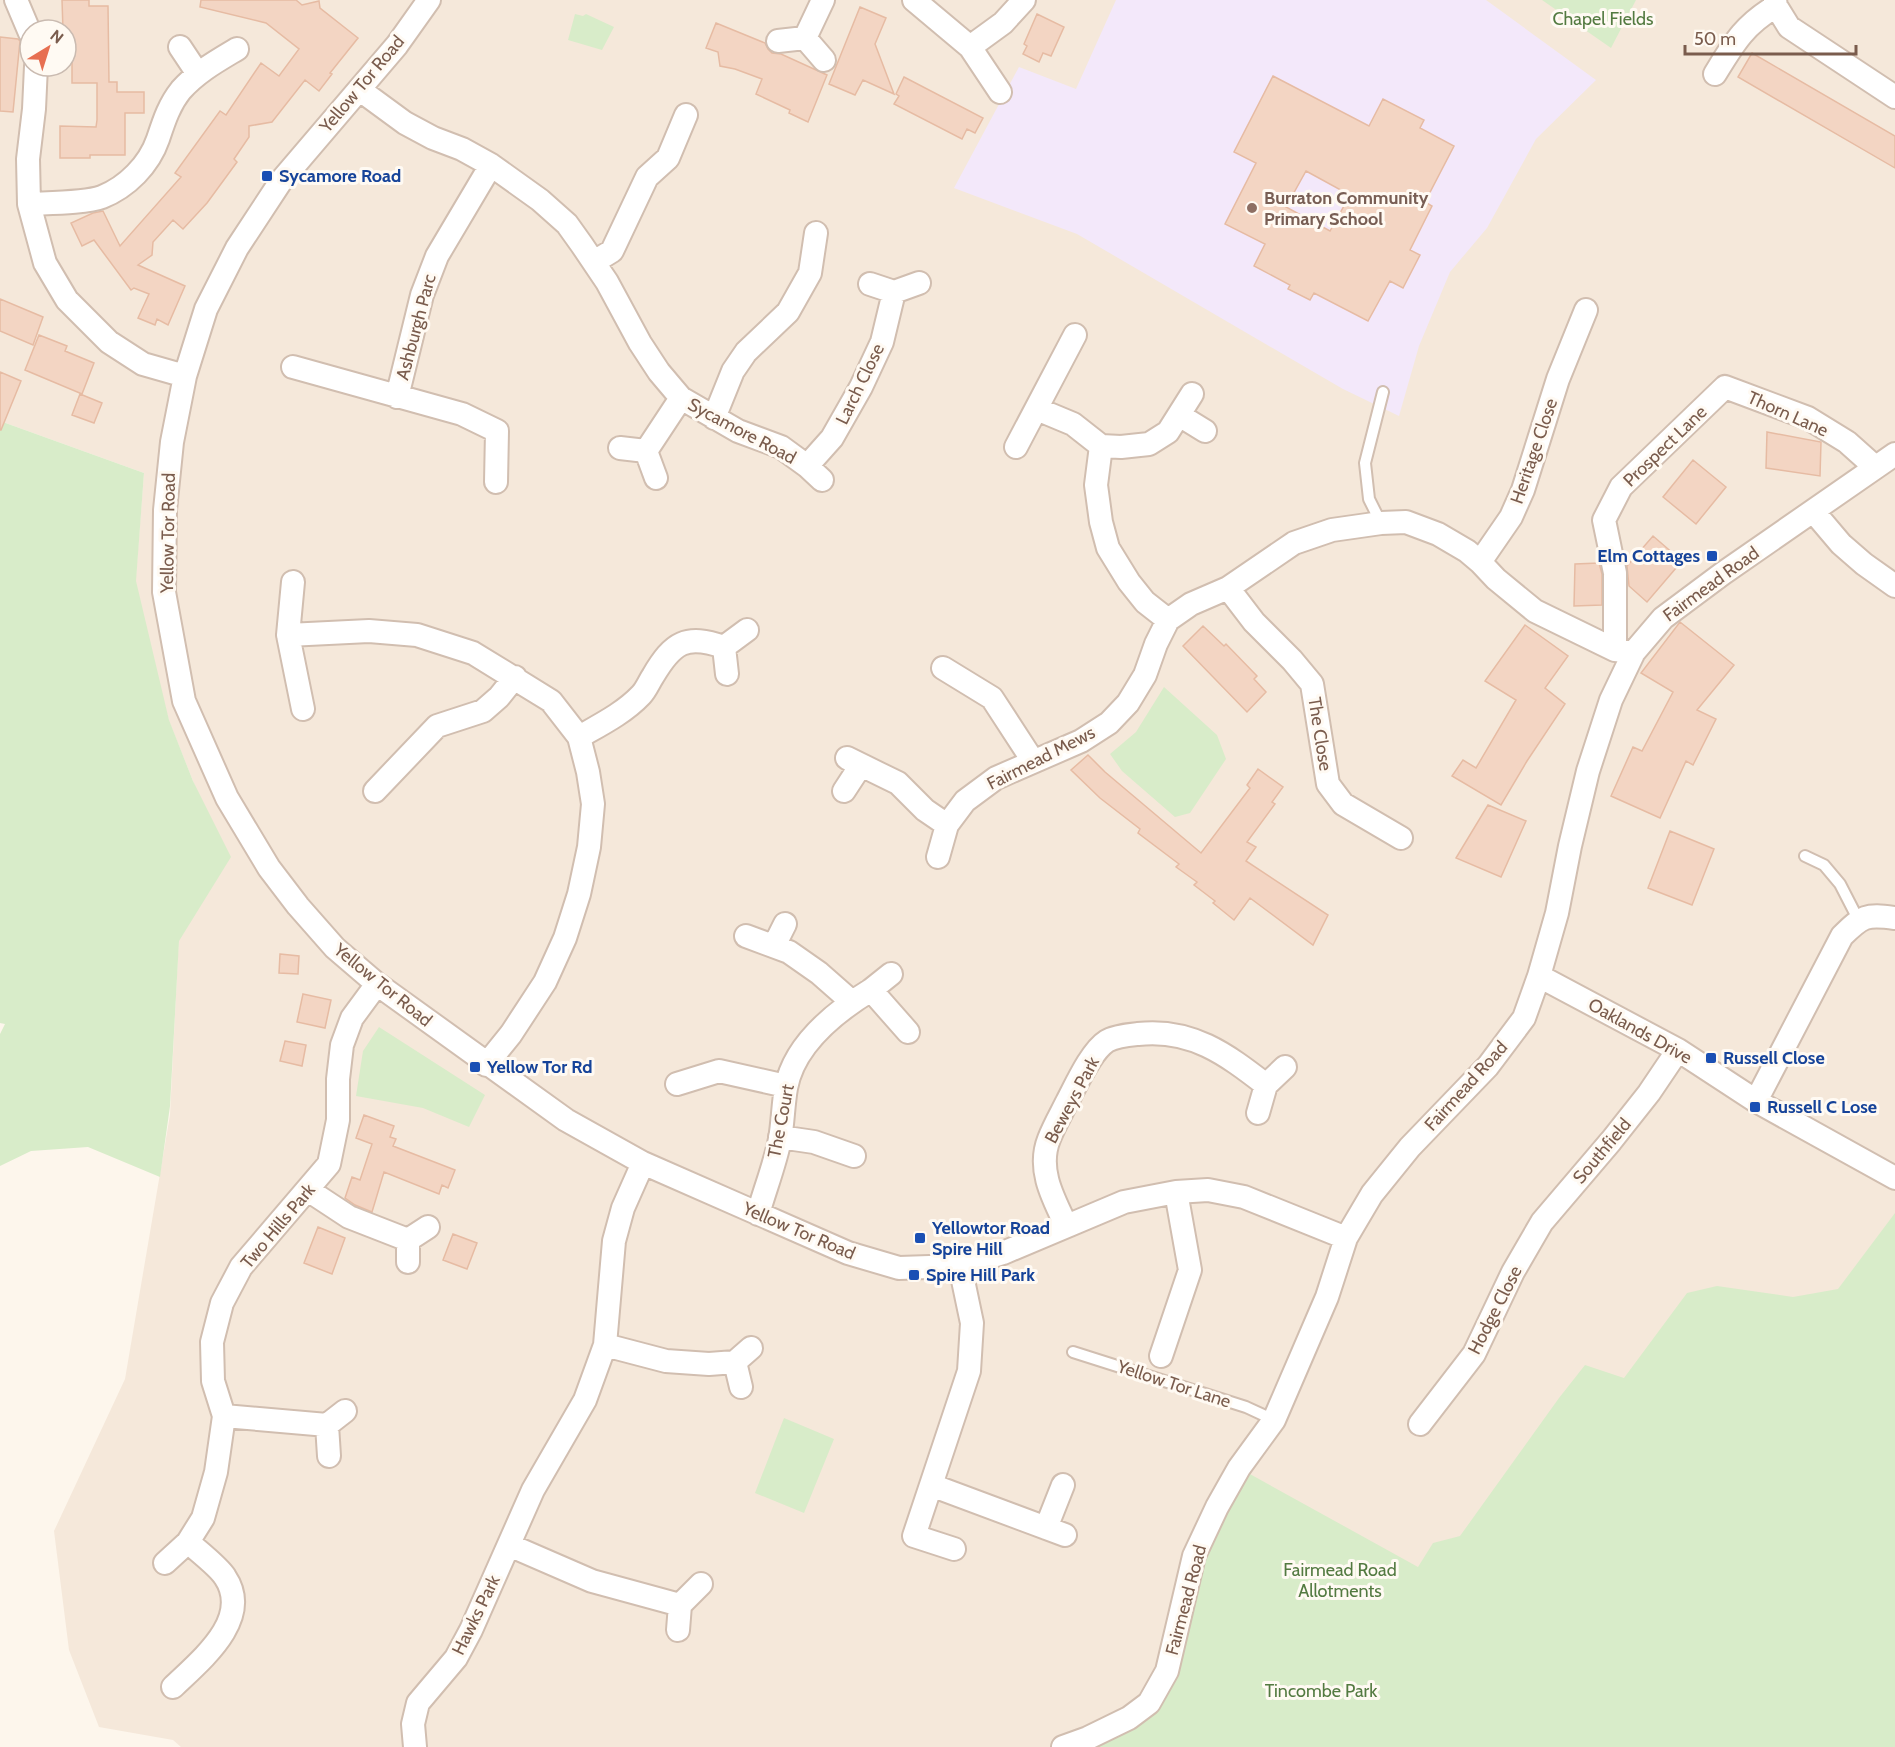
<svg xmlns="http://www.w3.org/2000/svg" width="1895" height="1747" font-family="Cabin,sans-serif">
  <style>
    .residential { fill: #f5e8da; fill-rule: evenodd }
    .education { fill: #f3e8fa }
    .green { fill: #d8ecc9 }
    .building { fill: #f3d5c3; stroke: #e6bba3; stroke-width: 1.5; fill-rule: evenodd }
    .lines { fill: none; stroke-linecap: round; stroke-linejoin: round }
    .lane-casing { stroke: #d1beb0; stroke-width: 14 }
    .street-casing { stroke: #d1beb0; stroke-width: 26 }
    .lane { stroke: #fff; stroke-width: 10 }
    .street { stroke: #fff; stroke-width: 22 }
    .transit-dot { fill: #1a4fb4; stroke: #fffaf3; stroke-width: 2 }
    .education-dot { fill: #8d6e63; stroke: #fffaf3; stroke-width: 2 }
    .labels { text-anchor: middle; stroke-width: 6; stroke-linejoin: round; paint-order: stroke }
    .park-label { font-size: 18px; fill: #537a41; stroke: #fffaf3 }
    .street-label { font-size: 18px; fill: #7a5c4d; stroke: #fffaf3 }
    .transit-label { font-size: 18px; font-weight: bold; fill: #164399; stroke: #fffaf3; text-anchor: start }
    .education-label { font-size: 18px; font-weight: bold; fill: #785e54; stroke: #fffaf3; text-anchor: start }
  </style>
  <rect width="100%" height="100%" fill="#fdf6ec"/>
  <path class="residential" d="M0,0H1895V1747H181L173,1740L99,1727L69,1650L54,1531L125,1379L170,1115L179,935L199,796L169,721L135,588L144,473L0,421ZM30,30H66V66H30Z"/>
  <path class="education" d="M1116,0H1486L1596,80L1536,139L1487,228L1450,272L1419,346L1399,416L1343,389L1077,234L954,188L1019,67L1076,89Z"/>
  <path class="green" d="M1542,0H1636L1611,48Z
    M575,14L583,16L586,14L614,27L602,50L568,40Z
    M0,421L144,473L136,581L169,720L193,781L231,857L179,941L170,1106L160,1177L88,1147L31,1151L0,1166V1034L5,1024L0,1023Z
    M1164,687L1217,735L1226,759L1190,813L1175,817L1122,771L1110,754L1136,732Z
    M379,1027L485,1095L469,1127L423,1108L356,1096L363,1051Z
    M1895,1213V1747H1066L1138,1711L1239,1468L1418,1567L1433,1543L1460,1536L1559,1398L1585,1365L1624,1378L1687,1293L1717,1286L1793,1297L1838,1289Z
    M784,1418L834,1439L804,1513L755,1493Z"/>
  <path class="building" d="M62,0H89V6H108L109,82H117V92H144V113H125V155H90V158H60V126L96,127L97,120V83H72V37H66V30H63Z
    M201,0H296L302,5L319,1L320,8L358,38L330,73L332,74L319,91L305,80L272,122L249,126V137L234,159L237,162L207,203L183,229L173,220L153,242L152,255L138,265L185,286L168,325L157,319L155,325L138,318L149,294L134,288L131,290L94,240L82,246L71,223L93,213L103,211L120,246L181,177L175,173L220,111L226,115L261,63L279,76L299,49L266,23L200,7Z
    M860,7L886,18L875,44L894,94L863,80L855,95L829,84Z
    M1037,14L1064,27L1051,56L1043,53L1039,62L1023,54L1027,46L1024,44Z
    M716,23L765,43L768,49L772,53L781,54L827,75L808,122L789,113L790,110L756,94L762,79L735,69L720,66L718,52L706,48Z
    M0,37L18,39L20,41L13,112L0,111Z
    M1752,53L1895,136V168L1738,77Z
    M1273,76L1369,126L1383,99L1424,120L1420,128L1454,146L1425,202L1432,206L1410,250L1420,255L1403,288L1390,281L1368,321L1314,293L1310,300L1288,289L1290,285L1254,266L1265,244L1225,224L1256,163L1234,152ZM1306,171L1350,195L1330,231L1286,207Z
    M904,77L983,118L975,133L967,129L962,139L894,104L899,96L896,94Z
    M0,299L43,317L33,345L0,331Z
    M39,335L67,346L65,351L94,363L82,394L25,370Z
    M0,372L21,381L1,430H0Z
    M80,394L102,403L94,423L72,415Z
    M1767,432L1821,442L1820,476L1766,468Z
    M1693,460L1726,487L1696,524L1663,497Z
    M1653,536L1682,561L1647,602L1629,586L1627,566Z
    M1599,563L1602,574V605L1574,606L1575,564Z
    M1680,622L1734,665L1697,710L1716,719L1693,765L1686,761L1660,818L1611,796L1633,747L1642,751L1673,692L1641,673Z
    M1525,625L1568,656L1545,688L1565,704L1527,761L1501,805L1452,776L1463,760L1476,768L1516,700L1485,681Z
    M1203,626L1224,646L1226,644L1257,676L1254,679L1266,692L1247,712L1183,646Z
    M1088,755L1105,772L1201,853L1250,788L1247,785L1258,769L1283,787L1272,802L1275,804L1247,842L1256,847L1246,861L1328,915L1313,945L1250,898L1234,920L1213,903L1215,901L1194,885L1197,882L1176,867L1179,864L1138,833L1140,829L1100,798L1071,770Z
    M1488,805L1526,821L1501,877L1456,858Z
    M1670,831L1714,849L1692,905L1648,888Z
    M280,954L299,956L298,974L279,973Z
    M303,994L331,1000L325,1028L297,1022Z
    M285,1041L306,1045L302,1066L280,1061Z
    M364,1115L394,1126L390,1137L396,1139L393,1146L455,1170L448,1188L442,1185L439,1194L384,1172L372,1212L355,1205L345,1198L352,1177L360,1180L372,1144L356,1138Z
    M318,1227L345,1238L332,1274L304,1263Z
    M453,1234L477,1243L467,1269L443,1260Z"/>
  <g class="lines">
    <defs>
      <path id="lane" d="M1381,523L1369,499L1365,463L1383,392
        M1805,856L1824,865L1840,884L1858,919
        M1073,1352L1246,1407L1274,1420"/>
      <path id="street" d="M16,0L30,33
        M429,0L397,45L281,181L237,248L206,309L185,376L172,442L165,510L164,592L184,701L227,798L269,868L298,906L335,948L377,984L566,1120L643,1163L848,1253L899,1268L960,1266L1003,1253L1124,1202L1176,1192L1208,1190L1244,1197L1346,1238
        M914,0L970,47L1000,92
        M1775,0L1776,6L1789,27L1895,97
        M805,38L823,0
        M778,41L805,38L824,60
        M180,47L198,74
        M970,47L1003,23L1024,0
        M36,66L34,109L28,159L29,204L45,263L67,300L109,342L143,364L185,376
        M1715,74C1734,43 1744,25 1776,6
        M360,90L405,123L433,138L462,149L491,165L540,200L567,224L582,245L607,282L640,343L659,372L681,398L738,431L781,447L807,466L822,480
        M29,204C47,203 86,203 102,197C127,187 149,165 158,139C164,121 169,105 181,90C197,72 217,61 237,49
        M594,262L612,251L647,177L668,158L686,115
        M870,284L894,292L919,283
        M293,367L462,414L497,431L496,482
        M397,397L422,295L437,256L491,165
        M1037,409L1073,424L1101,446L1121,447L1149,444L1168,432L1192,394
        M1179,415L1205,431
        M714,418L733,371L746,352L788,312L810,273L816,233
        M1101,446L1096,485L1101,522L1108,548L1129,582L1145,602L1168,620
        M1016,447L1075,335
        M620,448L646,451L656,478
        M646,451L681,398
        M807,466L832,438L861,387L882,342L894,292
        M1813,511L1841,544L1864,564L1895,586
        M1480,562L1511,517L1523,490L1558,379L1586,310
        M293,582L288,635L303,709
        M1228,588L1254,622L1292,660L1312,684L1328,784L1343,804L1401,838
        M288,635L369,631L417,635L473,653L551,701L579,737L588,772L593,804L589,847L579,894L565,938L545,982L511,1034L486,1065
        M1615,650V573L1604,520L1621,487L1725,387L1808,418L1847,442L1875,467
        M943,668L992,698L1033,761
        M727,674L724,647L747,630
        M579,737C600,725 624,713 641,695C646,690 649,682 653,676C673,642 686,634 724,647
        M847,758L898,783L925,810L947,825
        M375,791L437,726L483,711L499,697L515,677
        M844,791L861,765
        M938,857L947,825L965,801L996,778L1081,741L1109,723L1128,703L1145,675L1156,644L1168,620L1191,604L1228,588L1294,543L1332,530L1381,523L1406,522L1438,534L1467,551L1480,562L1496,579L1535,611L1615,650L1634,652
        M746,936L789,952L819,973L852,1002
        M774,946L785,924
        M1539,976L1678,1050L1756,1101L1895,1178
        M871,990L891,974
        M677,1084L719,1071L786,1086
        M1756,1101L1842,936C1862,916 1866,914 1895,918
        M1258,1113L1266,1085L1285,1067
        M780,1137L814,1142L854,1156
        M308,1190L349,1217L408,1240L428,1227
        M758,1214C765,1189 775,1164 780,1139C783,1122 783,1105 786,1088C794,1044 835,1012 871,990L908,1032
        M1066,1225C1053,1198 1037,1169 1049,1139C1054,1126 1061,1114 1067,1102C1076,1085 1091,1051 1107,1041C1116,1036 1128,1035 1138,1034C1191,1028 1226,1054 1266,1085
        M408,1240V1262
        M960,1266L972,1323L969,1371L931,1485L1065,1535
        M605,1345L666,1361L709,1364L735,1362
        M1161,1356L1190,1270L1176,1192
        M741,1387L735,1362L751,1348
        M224,1416L327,1425L329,1456
        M1420,1424L1474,1354L1513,1272L1542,1222L1611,1141L1649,1093L1678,1050
        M327,1425L345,1411
        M931,1485L914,1536L954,1549
        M1046,1528L1063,1485
        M509,1545L592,1581L680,1605
        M165,1563L188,1542L203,1518L216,1472L224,1416L213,1381L212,1342L222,1303L241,1267L329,1164L338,1120V1079L342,1045L352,1018L377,984
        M678,1630L680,1605L701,1584
        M173,1687C201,1660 253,1619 225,1577C219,1567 198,1551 188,1542
        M415,1747L413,1724L418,1703L456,1658L471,1630L533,1490L585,1400L605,1345L614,1241L623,1208L643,1163
        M1063,1747L1088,1738L1129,1718L1149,1703L1167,1671L1194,1556L1217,1507L1239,1468L1274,1420L1327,1297L1346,1238L1372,1194L1410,1147L1488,1066L1524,1018L1539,976L1557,913L1570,846L1588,771L1611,700L1634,652L1663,618L1722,574L1895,454"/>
    </defs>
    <use href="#lane" class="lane-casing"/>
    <use href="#street" class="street-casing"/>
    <use href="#lane" class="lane"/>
    <use href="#street" class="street"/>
  </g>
  <g class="transit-dot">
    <rect x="261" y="170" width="12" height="12" rx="3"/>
    <rect x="1706" y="550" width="12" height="12" rx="3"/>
    <rect x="1705" y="1052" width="12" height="12" rx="3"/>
    <rect x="469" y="1061" width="12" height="12" rx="3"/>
    <rect x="1749" y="1101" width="12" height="12" rx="3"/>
    <rect x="914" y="1232" width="12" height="12" rx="3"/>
    <rect x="908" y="1269" width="12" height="12" rx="3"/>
  </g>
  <circle class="education-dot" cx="1252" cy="208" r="6"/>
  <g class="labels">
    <g class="park-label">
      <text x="1603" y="25">Chapel Fields</text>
      <text x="1340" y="1576">Fairmead Road<tspan x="1340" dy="21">Allotments</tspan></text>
      <text x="1321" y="1697">Tincombe Park</text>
    </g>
    <g class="street-label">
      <text transform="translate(362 84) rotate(-50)" y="6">Yellow Tor Road</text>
      <text transform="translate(416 327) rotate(-75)" y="6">Ashburgh Parc</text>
      <text transform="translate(860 384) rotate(-64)" y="6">Larch Close</text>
      <text transform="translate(1788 414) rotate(24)" y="6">Thorn Lane</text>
      <text transform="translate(742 431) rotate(28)" y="6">Sycamore Road</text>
      <text transform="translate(1665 446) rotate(-44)" y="6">Prospect Lane</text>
      <text transform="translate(1534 451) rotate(-71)" y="6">Heritage Close</text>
      <text transform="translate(168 533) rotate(-89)" y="6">Yellow Tor Road</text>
      <text transform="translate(1711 584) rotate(-36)" y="6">Fairmead Road</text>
      <text transform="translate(1320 734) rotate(81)" y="6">The Close</text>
      <text transform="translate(1041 758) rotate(-27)" y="6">Fairmead Mews</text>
      <text transform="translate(383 985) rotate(39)" y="6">Yellow Tor Road</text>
      <text transform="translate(1640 1031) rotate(29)" y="6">Oaklands Drive</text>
      <text transform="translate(1466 1086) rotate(-48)" y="6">Fairmead Road</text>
      <text transform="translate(1072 1100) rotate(-62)" y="6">Beweys Park</text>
      <text transform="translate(781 1121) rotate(-79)" y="6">The Court</text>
      <text transform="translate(1602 1151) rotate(-50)" y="6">Southfield</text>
      <text transform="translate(278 1226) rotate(-50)" y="6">Two Hills Park</text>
      <text transform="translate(799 1231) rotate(23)" y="6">Yellow Tor Road</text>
      <text transform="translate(1495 1310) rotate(-63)" y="6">Hodge Close</text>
      <text transform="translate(1174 1384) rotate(18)" y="6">Yellow Tor Lane</text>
      <text transform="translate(1186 1600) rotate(-75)" y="6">Fairmead Road</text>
      <text transform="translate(476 1615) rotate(-64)" y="6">Hawks Park</text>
    </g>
    <g class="transit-label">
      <text x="279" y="182">Sycamore Road</text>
      <text x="1700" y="562" text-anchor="end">Elm Cottages</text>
      <text x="1723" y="1064">Russell Close</text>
      <text x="487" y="1073">Yellow Tor Rd</text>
      <text x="1767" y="1113">Russell C Lose</text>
      <text x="932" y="1234">Yellowtor Road<tspan x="932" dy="21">Spire Hill</tspan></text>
      <text x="926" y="1281">Spire Hill Park</text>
    </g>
    <g class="education-label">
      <text x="1264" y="204">Burraton Community<tspan x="1264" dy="21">Primary School</tspan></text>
    </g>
  </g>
  <g transform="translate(48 48) rotate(38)"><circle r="28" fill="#fffaf3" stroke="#cabbb1" stroke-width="1.5"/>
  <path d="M0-4.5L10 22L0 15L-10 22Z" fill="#e76f51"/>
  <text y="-9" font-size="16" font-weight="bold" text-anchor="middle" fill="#7a5c4d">N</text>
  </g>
  <path d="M1685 45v9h171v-9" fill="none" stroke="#7a5c4d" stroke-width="3"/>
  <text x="1694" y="45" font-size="18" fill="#7a5c4d" stroke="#fffaf3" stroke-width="4.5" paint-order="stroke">50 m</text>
</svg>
